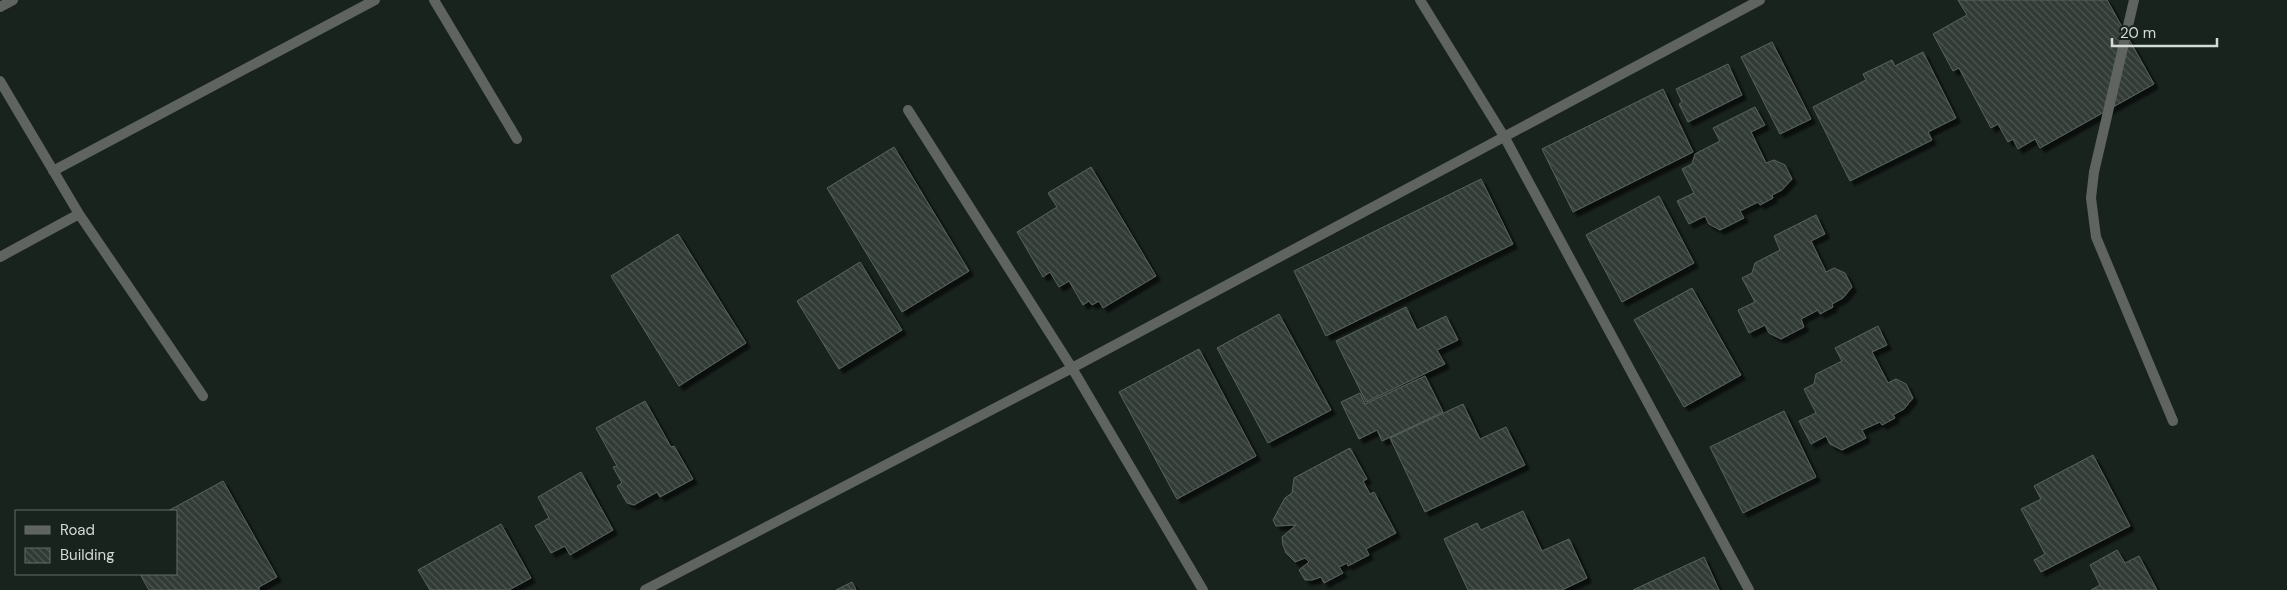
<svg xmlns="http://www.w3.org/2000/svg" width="2287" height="590" font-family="'DM Sans',sans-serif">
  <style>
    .building { fill: url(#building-back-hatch); stroke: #59645e; filter: url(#shadow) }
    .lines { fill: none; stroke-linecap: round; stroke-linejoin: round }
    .minor { stroke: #5f6461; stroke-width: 10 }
  </style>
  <defs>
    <pattern id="building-back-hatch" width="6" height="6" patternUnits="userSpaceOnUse" patternTransform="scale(1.25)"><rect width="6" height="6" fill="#313b36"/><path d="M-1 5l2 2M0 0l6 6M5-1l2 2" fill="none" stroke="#4e5752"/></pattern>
    <filter id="shadow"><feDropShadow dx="4.5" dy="4.5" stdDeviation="1" flood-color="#0009"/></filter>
  </defs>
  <rect width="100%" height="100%" fill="#19231e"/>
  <path class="building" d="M1958,0H2107L2154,84L2040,148L2035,139L2018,149L2013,139L2008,142L1998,124L1991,128L1959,68L1953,71L1933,34L1967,15Z
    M1772,42L1811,119L1780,134L1741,57Z
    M1923,52L1956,118L1928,132L1932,140L1850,181L1813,107L1866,80L1863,74L1892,60L1895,66Z
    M1728,64L1742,95L1688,122L1679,104L1682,102L1676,89Z
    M1663,89L1693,152L1573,212L1542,149Z
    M1755,107L1765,125L1751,132L1766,163L1774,160L1785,165L1792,179L1782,190L1772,195L1773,198L1760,205L1758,202L1740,211L1744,218L1720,230L1709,224L1705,216L1689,224L1677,201L1694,193L1682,169L1692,164L1695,154L1720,141L1713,128Z
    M894,147L969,271L902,312L827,188Z
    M1091,167L1156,276L1103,308L1099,301L1092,305L1089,301L1083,305L1069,281L1059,287L1050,272L1043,277L1017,232L1057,207L1048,193Z
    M1481,179L1513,244L1326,336L1294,271Z
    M1659,196L1694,263L1622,302L1586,235Z
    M1816,215L1825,234L1811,241L1826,272L1834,268L1845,273L1852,287L1843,298L1832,304L1833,307L1820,314L1818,310L1801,319L1804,327L1781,339L1769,333L1765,325L1749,333L1738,310L1755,302L1742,278L1752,273L1755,263L1780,250L1774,236Z
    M678,234L746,343L679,386L611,276Z
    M860,262L902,330L839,369L797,301Z
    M1692,288L1741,375L1684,407L1634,320Z
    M1406,307L1417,330L1446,316L1458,340L1437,350L1445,364L1366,402L1336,341Z
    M1279,314L1331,410L1268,443L1217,348Z
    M1878,326L1887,345L1872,352L1888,383L1896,379L1906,384L1913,398L1904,409L1893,415L1895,418L1882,425L1880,422L1862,430L1866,438L1842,450L1830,444L1826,436L1811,444L1799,421L1816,413L1804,389L1814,384L1816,374L1842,361L1835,348Z
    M1199,349L1256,456L1177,499L1119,392Z
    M1425,376L1443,412L1382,441L1377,430L1359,439L1341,402L1360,393L1365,404Z
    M645,401L671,447L674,446L693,479L660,497L657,492L634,505L627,503L617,486L622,483L613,467L617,466L596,428Z
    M1463,404L1480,439L1506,427L1525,465L1425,512L1390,438Z
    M1784,411L1816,477L1743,513L1710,447Z
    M1350,448L1367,479L1363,481L1370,494L1374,492L1396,533L1366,549L1369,555L1348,566L1347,563L1339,567L1343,573L1324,583L1321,577L1312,580H1305L1299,570L1309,562L1305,558L1295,562L1286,553L1283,545L1282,537L1296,525L1276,526L1273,520L1285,498L1292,493L1294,478Z
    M2093,455L2130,526L2041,572L2034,560L2045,554L2021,509L2041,499L2034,486Z
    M581,472L613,530L570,555L565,546L551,553L535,526L549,518L538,497Z
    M223,481L277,577L259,587V590H149L140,574H176V511H168Z
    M1523,511L1542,551L1569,539L1587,578L1562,590H1468L1444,539L1477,523L1481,530Z
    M501,524L531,578L509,590H430L418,570Z
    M2117,550L2125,563L2139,556L2157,590H2091L2100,585L2090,565Z
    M1704,557L1719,590H1633Z
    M852,582L856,590H836Z"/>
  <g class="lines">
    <path class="minor" d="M434,0L517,139
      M1420,0L1505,138L1749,590
      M2134,0L2094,172L2091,198L2096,237L2173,421
      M0,7L13,0
      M0,81L79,214L203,396
      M908,110L1072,368L1203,590
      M53,171L375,0
      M0,257L79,214
      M645,590L1072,368L1760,0"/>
  </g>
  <rect x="15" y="510" width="162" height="65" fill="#19231e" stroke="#646c68"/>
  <rect x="25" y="526" width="25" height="8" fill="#5f6461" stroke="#646c68"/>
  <text x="60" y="535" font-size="15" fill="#d4dad7">Road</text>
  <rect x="25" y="548" width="25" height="15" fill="url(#building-back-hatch)" stroke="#646c68"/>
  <text x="60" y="560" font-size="15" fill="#d4dad7">Building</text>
  <path d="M2112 38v8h105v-8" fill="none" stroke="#d4dad7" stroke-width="2.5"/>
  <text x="2120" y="38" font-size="15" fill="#d4dad7" stroke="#19231e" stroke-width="4" paint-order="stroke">20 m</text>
</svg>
